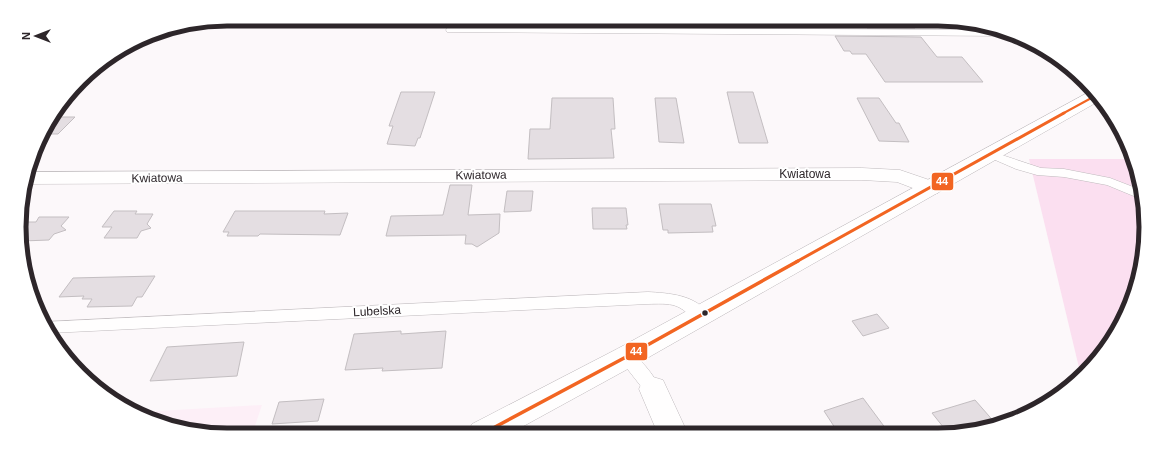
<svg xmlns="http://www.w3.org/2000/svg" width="1165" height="454" font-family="Arial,sans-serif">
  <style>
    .built { fill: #fdeff7 }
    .green { fill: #fbdff0 }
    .building { fill: #e4dee2; stroke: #c3bec1 }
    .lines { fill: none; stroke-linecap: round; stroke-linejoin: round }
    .service-casing { stroke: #bfbabd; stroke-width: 1 }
    .minor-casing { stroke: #bfbabd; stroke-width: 1 }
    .tertiary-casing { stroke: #bfbabd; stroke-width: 1 }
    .path { stroke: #dddbdc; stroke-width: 3; stroke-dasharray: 3.5 2.5; stroke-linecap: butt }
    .service { fill: #fffefe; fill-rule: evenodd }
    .minor { fill: #fffefe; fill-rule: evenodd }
    .tertiary { fill: #fffefe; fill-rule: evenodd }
    .bus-1-far2-casing { stroke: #fff; stroke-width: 4 }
    .bus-1-far1-casing { stroke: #fff; stroke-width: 6 }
    .bus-1-casing { stroke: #fff; stroke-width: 6 }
    .bus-1-far2 { stroke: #f26522; stroke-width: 2 }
    .bus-1-far1 { stroke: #f26522; stroke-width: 3 }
    .bus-1 { stroke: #f26522; stroke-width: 3.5 }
    .bus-dot { fill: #2d262a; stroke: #fff; stroke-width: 1.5 }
    .labels { text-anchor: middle; stroke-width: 4; stroke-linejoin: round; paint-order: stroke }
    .street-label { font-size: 12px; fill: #2d262a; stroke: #fff }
    .rim { fill: none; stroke: #2d262a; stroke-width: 5 }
    .line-badge { stroke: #fff; stroke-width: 1.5 }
    .badge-label { font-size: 11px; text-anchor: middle; font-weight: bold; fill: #fff }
  </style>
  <rect width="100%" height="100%" fill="#fcf8fa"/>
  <path class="built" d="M262,405L252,435H227L173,428L141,412Z"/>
  <path class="green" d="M1029,159H1130L1144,200L1139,281L1111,342L1081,376Z"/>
  <path class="building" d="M863,22H910L915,28H867Z
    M835,36L921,37L937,57H962L983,82H885L866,54H852L850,51H844Z
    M401,92H435L420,138H418L415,146L387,144L393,126H389Z
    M727,92H753L768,143H739Z
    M552,98H613L615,129H611L614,158L528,159L530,129H550Z
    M655,98H676L684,143L659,142Z
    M857,98H879L896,123H899L909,142L879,141Z
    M51,117H75L58,134H43L47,123Z
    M450,185H472L468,215L500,214L499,233L477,247L472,244H465L466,235L386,236L391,216L443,215Z
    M507,191H533L531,211L504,212Z
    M659,204H711L716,226H712L713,232L668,233V230H663Z
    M592,208H626L628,225H626L627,229H593Z
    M114,211H137L135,214H153L147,224L151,228L141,231L137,238H104L112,227H102Z
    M235,211H325L324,214L348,213L340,235L260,234L258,236H227L229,232H223Z
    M39,217H69L61,226L66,230L54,234L49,240L22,241V222H36Z
    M155,276L142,297H137L132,306L87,307L92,299H82L84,296L59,297L73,278Z
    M877,314L889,328L863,336L852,321Z
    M401,331V334L446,331L442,368L382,371L383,368L345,370L354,334Z
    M244,342L237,376L150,381L167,347Z
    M863,398L889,433L839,434L824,411Z
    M324,399L318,421L272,424L279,402Z
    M975,400L996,424L965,433H948L932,413Z"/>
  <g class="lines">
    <defs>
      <path id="service" d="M450,27L1000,30L1009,34L1005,36L447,32L446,30L447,28Z
        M990,151L1041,168L1064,169L1110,178L1141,190L1143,197H1136L1107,185L1064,177L1037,175L1016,169L986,156L984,154L986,152Z
        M648,292C668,293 698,295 708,315L706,319C694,323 687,310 676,306C668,303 657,304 648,304L50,333L45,322Z
        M626,350C639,355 655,377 661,389L659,394L653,396L647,394L618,357L620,352Z"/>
      <path id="minor" d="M862,168L900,170L938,183L941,188L938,193L931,195L897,182L862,180L26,184L30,172Z
        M653,377L663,380L688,434H658L639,389L643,380Z"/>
      <path id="tertiary" d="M1089,92H1091L1099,101L635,365L509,434H467L472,424L617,349Z"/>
    </defs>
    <use href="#service" class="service-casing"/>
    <use href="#minor" class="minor-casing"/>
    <use href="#tertiary" class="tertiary-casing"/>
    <path class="path" d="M447,434L458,429"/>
    <use href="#service" class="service"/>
    <use href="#minor" class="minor"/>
    <use href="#tertiary" class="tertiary"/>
    <defs>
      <path id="bus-1-far2" d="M1062,114L1095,96"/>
      <path id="bus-1-far1" d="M796,262L1064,113"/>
      <path id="bus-1" d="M482,434L626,357L798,261"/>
    </defs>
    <use href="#bus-1-far2" class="bus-1-far2-casing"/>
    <use href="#bus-1-far1" class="bus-1-far1-casing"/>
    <use href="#bus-1" class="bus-1-casing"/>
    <use href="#bus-1-far2" class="bus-1-far2"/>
    <use href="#bus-1-far1" class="bus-1-far1"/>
    <use href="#bus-1" class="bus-1"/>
  </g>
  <circle class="bus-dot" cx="705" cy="313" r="3.5"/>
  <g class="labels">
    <g class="street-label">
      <text x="805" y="178">Kwiatowa</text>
      <text transform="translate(481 175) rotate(-1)" y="4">Kwiatowa</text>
      <text transform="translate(157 178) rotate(-1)" y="4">Kwiatowa</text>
      <text transform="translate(377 311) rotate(-3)" y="4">Lubelska</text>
    </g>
  </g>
  <path d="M0 0H1165V454H0ZM227 26H938A201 201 0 0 1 1139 227V227A201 201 0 0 1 938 428H227A201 201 0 0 1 26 227V227A201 201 0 0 1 227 26Z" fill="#fff" fill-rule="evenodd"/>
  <path class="rim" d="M227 26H938A201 201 0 0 1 1139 227V227A201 201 0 0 1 938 428H227A201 201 0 0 1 26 227V227A201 201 0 0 1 227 26Z"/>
  <g class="line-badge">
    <rect x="931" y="172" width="23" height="19" rx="4" fill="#f26522"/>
    <rect x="625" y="342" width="23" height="19" rx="4" fill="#f26522"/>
  </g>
  <g class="badge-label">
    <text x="942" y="185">44</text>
    <text x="636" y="355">44</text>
  </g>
  <g transform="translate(36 36) rotate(270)" stroke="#ffffff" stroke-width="3" paint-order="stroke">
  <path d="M0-3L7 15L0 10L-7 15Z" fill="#2d262a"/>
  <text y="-6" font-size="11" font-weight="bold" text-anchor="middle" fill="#2d262a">N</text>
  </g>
</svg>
